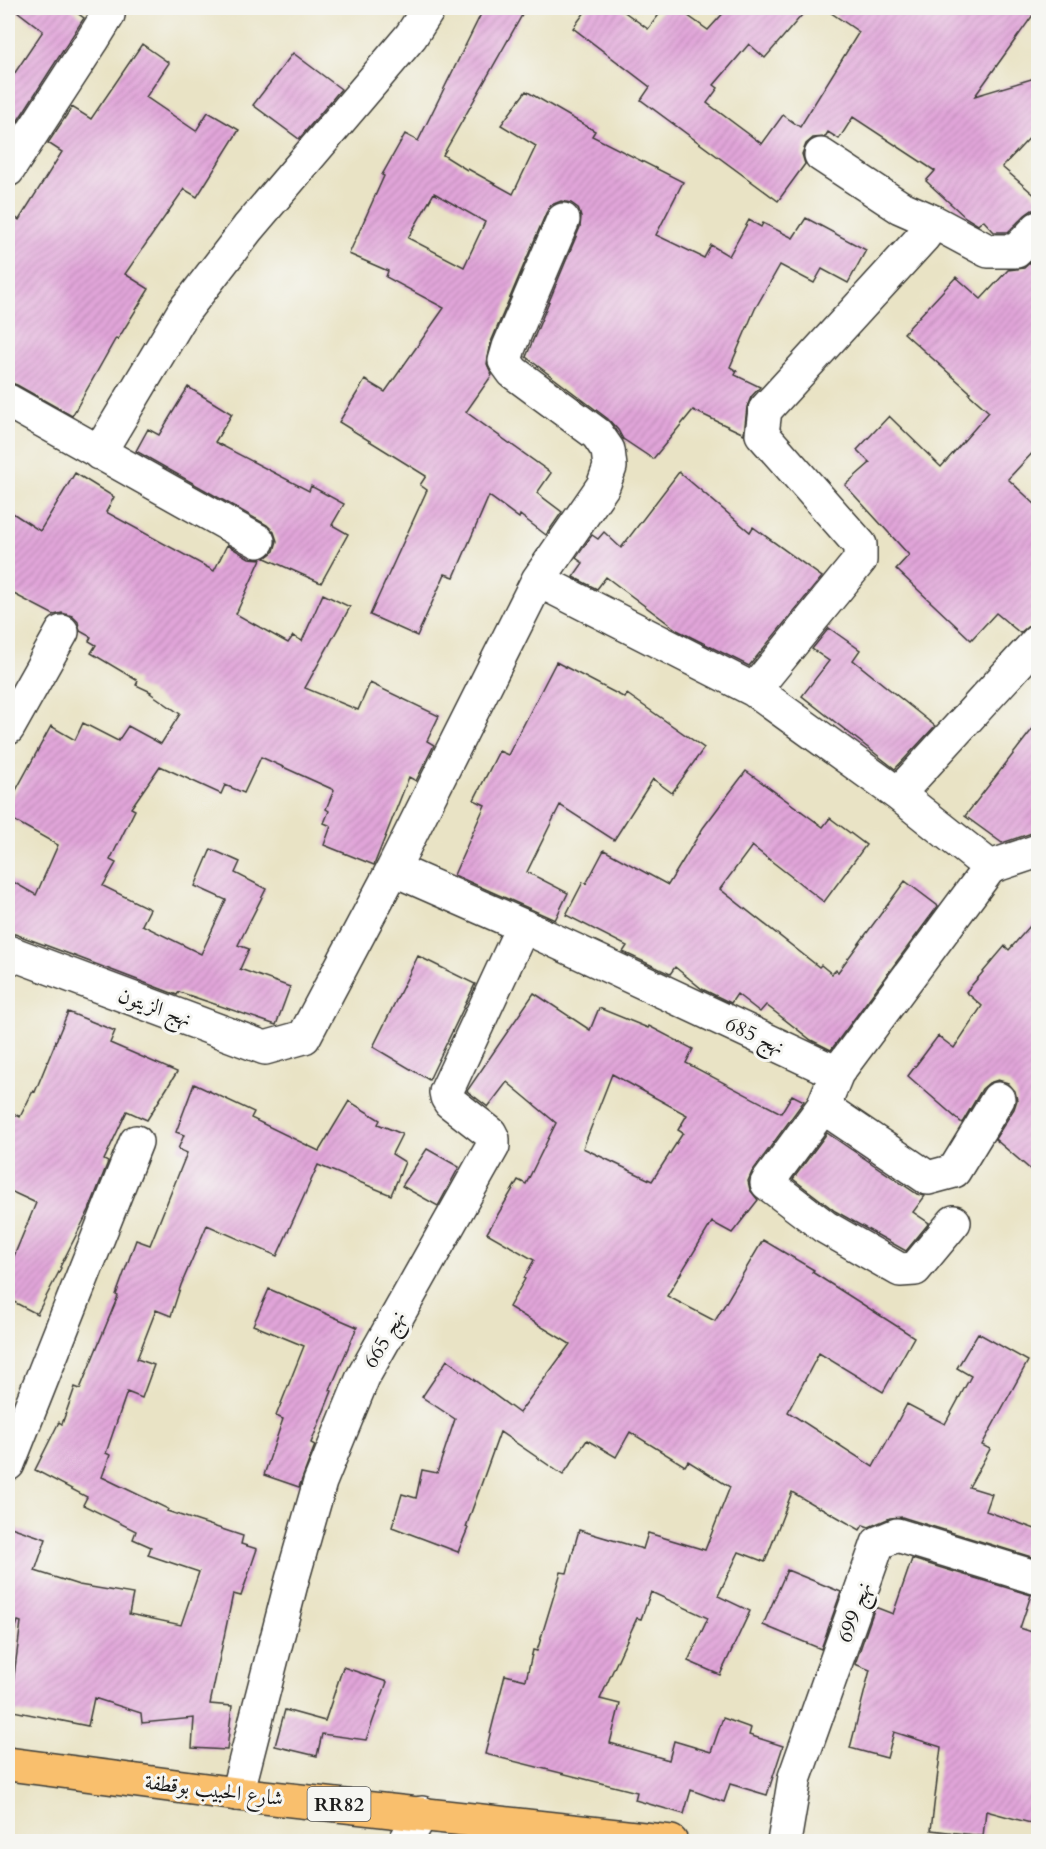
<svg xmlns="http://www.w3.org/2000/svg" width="1046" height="1849" font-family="Cardo,Amiri,serif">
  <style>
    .building { fill: url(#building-hatch); fill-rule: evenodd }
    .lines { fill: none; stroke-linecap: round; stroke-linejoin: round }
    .street-casing { stroke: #3b3a35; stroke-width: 36 }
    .primary-casing { stroke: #3b3a35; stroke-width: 36 }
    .street { stroke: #fff; stroke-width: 33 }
    .primary { stroke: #f9bf6d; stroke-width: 33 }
    .labels { text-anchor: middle; stroke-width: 6; stroke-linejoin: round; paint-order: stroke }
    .shield { fill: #f6f6f2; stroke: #5d5d5c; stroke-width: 1.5 }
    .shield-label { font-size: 20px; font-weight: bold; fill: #1c1c1c }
    .street-label { font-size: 21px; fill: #1c1c1c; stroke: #f6f6f2 }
  </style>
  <defs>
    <pattern id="building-hatch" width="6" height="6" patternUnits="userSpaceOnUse" patternTransform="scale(1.5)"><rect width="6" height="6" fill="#e1a5d9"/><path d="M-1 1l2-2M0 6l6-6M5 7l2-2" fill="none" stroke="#c08dba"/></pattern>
  </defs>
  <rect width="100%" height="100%" fill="#f6f6f2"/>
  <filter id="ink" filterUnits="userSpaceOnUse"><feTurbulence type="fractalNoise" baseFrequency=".0167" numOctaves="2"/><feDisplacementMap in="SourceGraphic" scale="12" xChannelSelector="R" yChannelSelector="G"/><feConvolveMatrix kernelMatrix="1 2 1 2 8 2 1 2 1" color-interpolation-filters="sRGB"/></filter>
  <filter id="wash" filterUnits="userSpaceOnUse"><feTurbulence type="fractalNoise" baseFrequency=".008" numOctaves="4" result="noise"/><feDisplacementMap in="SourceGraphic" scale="24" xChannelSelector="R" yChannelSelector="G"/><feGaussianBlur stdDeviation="1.35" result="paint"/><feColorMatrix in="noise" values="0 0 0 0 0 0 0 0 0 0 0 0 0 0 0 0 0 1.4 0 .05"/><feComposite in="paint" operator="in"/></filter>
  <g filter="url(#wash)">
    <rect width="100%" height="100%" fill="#e9e3c5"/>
    <g id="blocks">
      <path class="building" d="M13,8H70L84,18L17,122L8,116V83L43,31Z
        M484,8H526L443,155L467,170L468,169L513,194L536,146L501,125L526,91L595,131L592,136L683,182L656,235L704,258L711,245L729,256L749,220L761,227L763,223L793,238L806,218L866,250L848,283L822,269L814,283L780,265L755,309L730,367L737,371L735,375L760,387L751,397L747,407L744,434L693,410L653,459L623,439L618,430L608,419L526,357L580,227L581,217L578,208L571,203L561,201L551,205L546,213L491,342L487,364L492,375L466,412L551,473L537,493L562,512L546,535L520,515L519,518L489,496L454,577L445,574L417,636L370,615L427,490L420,485L426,476L339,422L365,380L385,392L444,308L386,277L388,271L349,254L384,176L382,175L405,134L418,141ZM434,193L485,222L464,267L408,238Z
        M588,8H619L648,29L664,8H677L708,30L728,8H808L765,58L749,44L714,85L718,88L707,103L762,144L783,115L800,127L859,32L824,8H1038L975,96L1038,77V129L1002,167L1038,198V210H1032L1025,215L1008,232H994L983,220L978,225L965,217L926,181L935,171L853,117L839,139L828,132L825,137L813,138L806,144L802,154L805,164L778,201L641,100L650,87L573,28Z
        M142,44L169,63L146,97L196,131L208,112L239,130L197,197L184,189L125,274L149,289L118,339L116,338L72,416L17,385L8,382V212L19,220L62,152L48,143L72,107L91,119Z
        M293,53L341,89L299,139L253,105Z
        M1038,255V447L1008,479L1038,507V623H1032L1020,633L996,613L971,640L896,569L909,555L845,485L870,463L857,450L889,416L941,467L989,412L969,394L970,392L904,333L956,277L981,299L1008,270L1024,268Z
        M188,387L232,414L215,442L309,491L311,486L344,504L332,525L348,534L321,583L265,558L274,551L277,541L274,532L267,525L136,451L148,429L159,435Z
        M679,472L750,532L753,527L822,577L749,666L677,630L606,577L597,589L573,577L583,563L576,558L592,535L598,539L604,532L621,548Z
        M75,473L114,497L106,512L214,571L227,545L249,558L261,559L236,614L288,643L293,636L302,641L323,594L350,607L305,688L358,710L370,683L439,716L427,741L434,745L416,781L409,777L374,865L324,845L331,826L324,823L329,811L326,809L334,790L261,757L244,793L225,785L221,794L160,766L131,808L135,810L110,860L116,863L103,886L150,909L142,925L201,954L226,900L195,886L211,849L240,862L235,873L266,889L238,945L249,949L240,969L290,987L276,1025L179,992L177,995L72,955L15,934H8V879L36,895L58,845L8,817V805L51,726L75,740L83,723L118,741L128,726L161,744L180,714L150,693L151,692L136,685L138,681L91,653L96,645L89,641L91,637L80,631L78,622L72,616L62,613L54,615L8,591V510L40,531Z
        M829,628L860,650L853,660L935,726L895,769L802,696L829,661L812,649Z
        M556,662L625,698L627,694L704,748L672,793L653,779L614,840L560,805L527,872L568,893L555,920L454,875L485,805L474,800L499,751L508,755Z
        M1038,722V833H1032L1002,843L965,816Z
        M746,771L823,827L830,818L866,845L824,902L752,846L720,889L819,967L821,965L832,974L836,970L838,972L905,881L938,906L831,1050L811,1040L766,1005L760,1012L737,994L731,1003L702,989L675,967L670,974L623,952L627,946L566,915L583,882L586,884L604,850L668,885L703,828Z
        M1038,917V1176L995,1139L1014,1109L1017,1100L1015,1091L1008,1083L998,1080L989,1083L982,1089L962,1123L908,1076L938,1036L954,1048L982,1006L966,992L1005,946L1009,950Z
        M418,956L475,984L429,1080L373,1047Z
        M534,993L590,1030L599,1008L648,1028L649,1026L693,1049L686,1063L781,1113L792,1095L804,1101L752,1172L748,1181L750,1190L758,1200L732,1233L712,1222L667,1296L715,1321L763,1240L814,1270L812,1272L914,1337L883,1392L819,1353L788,1412L873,1467L907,1404L945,1424L971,1376L957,1368L978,1333L1028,1361L982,1445L990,1449L969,1487L992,1494L986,1511L1038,1530V1559L902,1517L890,1518L869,1527L863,1525L860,1530L820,1507L819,1508L792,1492L765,1562L739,1552L718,1596L750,1611L720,1675L688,1661L708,1618L651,1592L641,1619L637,1618L600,1699L620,1704L610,1743L669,1760L674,1741L711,1752L723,1718L751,1728L749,1735L783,1746L767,1795L730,1784L724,1802L691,1790L684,1814L635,1800L637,1792L485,1754L505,1675L526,1680L533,1650L537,1651L561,1572L567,1573L579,1530L643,1549L648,1533L705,1550L730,1487L688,1461L685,1466L630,1432L616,1457L587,1440L563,1475L500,1432L466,1527L468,1528L458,1552L392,1527L402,1494L416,1498L422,1470L437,1473L455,1419L422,1397L447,1360L519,1413L570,1344L509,1307L525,1279L524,1278L534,1260L487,1233L518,1180L526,1184L556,1123L507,1082L488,1107L467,1091ZM612,1074L687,1115L678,1130L683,1133L652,1181L583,1148Z
        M68,1012L115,1031L110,1043L177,1072L147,1120L127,1111L104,1160L108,1162L89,1210L60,1267L61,1268L37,1314L8,1299V1252L14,1256L36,1203L8,1190V1110L20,1117L33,1091L35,1092Z
        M194,1084L254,1112L251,1118L319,1151L349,1101L380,1120L378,1124L402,1134L392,1154L405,1162L391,1195L318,1165L277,1256L207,1225L181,1285L171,1316L156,1310L137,1359L154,1365L142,1398L127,1392L106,1453L110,1455L102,1477L168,1509L167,1511L243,1536L241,1544L257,1549L241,1596L233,1594L210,1704L232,1706L227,1750L192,1748L194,1718L142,1723L141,1713L94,1698L88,1726L8,1710V1682L13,1683L21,1622L18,1621L12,1639L8,1638V1526L46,1539L35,1571L79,1585L133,1594L129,1614L181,1625L199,1572L148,1555L151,1547L133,1539L136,1531L83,1505L87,1497L35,1470L59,1422L62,1424L75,1387L80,1389L118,1296L116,1295L136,1240L150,1245L187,1153L178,1149L184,1135L176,1132Z
        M827,1133L917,1194L925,1196L913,1212L929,1223L906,1251L835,1211L793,1179Z
        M427,1149L459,1167L438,1206L402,1186Z
        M269,1289L357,1327L330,1390L332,1391L311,1443L315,1445L299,1487L264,1475L283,1419L276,1416L304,1346L253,1325Z
        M912,1559L1031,1595L1020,1628L1038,1634V1825L986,1811L983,1836L931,1830L941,1747L894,1732L887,1758L850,1748L870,1670L855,1664L875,1607L893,1614Z
        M787,1570L841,1592L821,1649L763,1625Z
        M343,1667L387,1682L366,1740L322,1734L317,1756L275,1746L285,1710L325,1721Z"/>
    </g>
  </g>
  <g filter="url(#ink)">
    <use href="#blocks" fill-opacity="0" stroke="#3b3a35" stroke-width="1.5"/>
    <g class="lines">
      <defs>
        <path id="street" d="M821,155L900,207L934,222
          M8,170L92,41L108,15L109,8
          M8,401L258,541
          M99,453L184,311L248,228L411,36L429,8
          M538,580L754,690L898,794L990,867
          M754,690L860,560V545L762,434L765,410L924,236L934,222L988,251H1016L1038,228
          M8,728L62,632
          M898,794L1038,641
          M393,869L523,926L837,1073L990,867L1038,851
          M8,952L265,1048L304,1037L393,869L538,580L603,486L610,467L608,450L597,434L513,372L505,361L509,347L563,220
          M837,1073L823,1107L767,1183L825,1227L900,1270L915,1269L954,1222
          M823,1107L928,1178L954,1171L998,1099
          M8,1464L136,1142
          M237,1794L292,1580L320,1482L363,1377L493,1146V1139L490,1133L450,1102L447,1097L446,1092L523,926
          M405,1842L422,1813
          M784,1842L795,1777L878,1543L897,1535L1038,1578"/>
        <path id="primary" d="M8,1764L237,1794L671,1842"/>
      </defs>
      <use href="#street" class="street-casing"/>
      <use href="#primary" class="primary-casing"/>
      <use href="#street" class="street"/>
      <use href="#primary" class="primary"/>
    </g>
  </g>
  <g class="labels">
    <rect class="shield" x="307.5" y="1787" width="63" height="34" rx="4.5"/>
    <g class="shield-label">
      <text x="339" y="1811">RR82</text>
    </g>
    <g class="street-label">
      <text transform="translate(155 1007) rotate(20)" y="7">نهج الزيتون</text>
      <text transform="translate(755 1035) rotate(25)" y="7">نهج 685</text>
      <text transform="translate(384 1339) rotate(-60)" y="7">نهج 665</text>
      <text transform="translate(854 1612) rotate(-70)" y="7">نهج 699</text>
      <text transform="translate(214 1790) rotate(7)" y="7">شارع الحبيب بوقطفة</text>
    </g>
  </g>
  <rect width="1046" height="1849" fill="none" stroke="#f6f6f2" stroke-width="30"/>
</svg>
